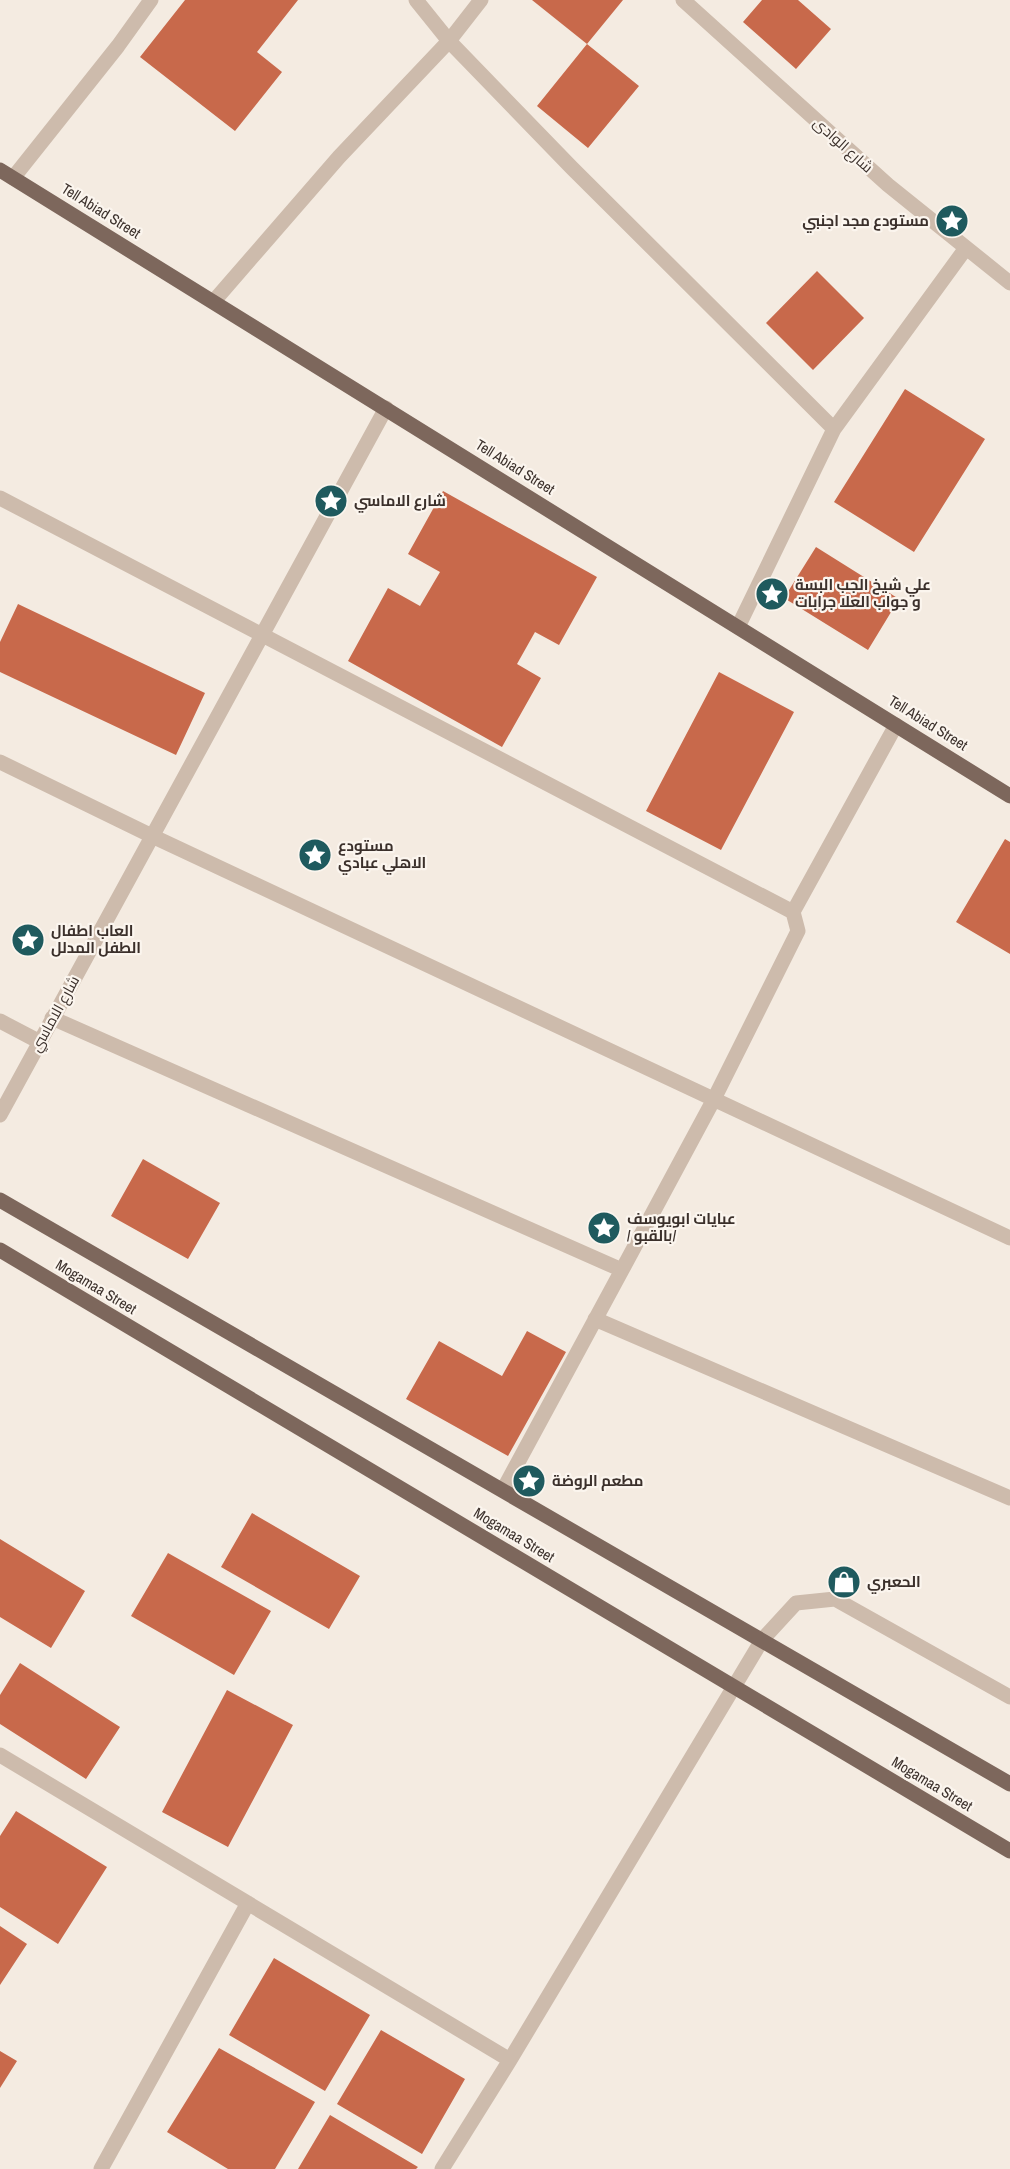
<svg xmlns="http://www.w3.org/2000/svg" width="1010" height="2169" font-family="'Archivo Narrow',Cairo,sans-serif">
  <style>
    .building { fill: #c8694b }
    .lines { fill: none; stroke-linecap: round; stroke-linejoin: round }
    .minor { stroke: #cdbbac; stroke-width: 15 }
    .major { stroke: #7d675c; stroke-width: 15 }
    .labels { text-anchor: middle; stroke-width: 4.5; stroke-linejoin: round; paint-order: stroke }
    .street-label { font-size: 15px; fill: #3b302b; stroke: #fbf5ee }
    .poi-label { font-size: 15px; font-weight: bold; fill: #3b302b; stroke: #fbf5ee; text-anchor: start }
  </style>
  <rect width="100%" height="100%" fill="#f4ebe1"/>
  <path class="building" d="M185,0H298L257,52L282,72L235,131L140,57Z
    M532,0H623L587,44Z
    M762,0H798L831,29L796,69L743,22Z
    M587,44L639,86L588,148L537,106Z
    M817,271L864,318L813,370L766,323Z
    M905,389L985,439L914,552L834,502Z
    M443,491L597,577L559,645L535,632L517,664L541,678L502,747L348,661L388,588L420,606L440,572L408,554Z
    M816,547L899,599L868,650L784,598Z
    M18,604L205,693L176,755L0,672V642Z
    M719,672L794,712L721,850L646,811Z
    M1005,839L1010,842V954L956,922Z
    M143,1159L220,1203L188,1259L111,1216Z
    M527,1331L566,1352L508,1456L406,1399L439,1341L502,1376Z
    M252,1513L360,1576L329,1629L221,1567Z
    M0,1539L85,1591L51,1648L0,1617Z
    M168,1553L271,1611L234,1675L131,1616Z
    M20,1663L120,1727L86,1779L0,1724V1695Z
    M227,1690L293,1725L228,1847L162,1812Z
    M16,1811L107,1867L58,1944L0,1907V1836Z
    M0,1926L27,1944L0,1985Z
    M274,1958L370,2015L325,2091L229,2035Z
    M381,2030L465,2079L422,2154L337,2104Z
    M219,2048L315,2102L275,2169H228L167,2132Z
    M0,2051L17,2061L0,2088Z
    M330,2115L418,2167L416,2169H298Z"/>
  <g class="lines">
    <path class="minor" d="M416,0L449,41L572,168L834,429
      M683,0L888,185L1010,283
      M13,178L118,46L151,0
      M214,301L339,157L449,41L481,0
      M0,498L793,912L798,931L714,1099L622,1270
      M738,627L834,429L966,248
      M0,762L152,836L1010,1238
      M793,912L896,725
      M52,1018L622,1270L503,1490
      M0,1021L40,1042
      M0,1115L386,408
      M595,1319L1010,1498
      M0,1755L510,2060
      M101,2169L248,1903
      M442,2169L510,2060L762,1640L796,1603L835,1599L1010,1697"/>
    <path class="major" d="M0,170L1010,796
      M0,1200L1010,1784
      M0,1250L1010,1851"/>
  </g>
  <defs>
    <symbol id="sight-disc" viewBox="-11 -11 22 22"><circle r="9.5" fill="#1f5a5e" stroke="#fbf5ee"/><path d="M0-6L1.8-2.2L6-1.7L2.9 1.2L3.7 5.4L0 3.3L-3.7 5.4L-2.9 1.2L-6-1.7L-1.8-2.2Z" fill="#fff"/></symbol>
    <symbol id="shop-disc" viewBox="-11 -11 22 22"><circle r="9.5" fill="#1f5a5e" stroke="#fbf5ee"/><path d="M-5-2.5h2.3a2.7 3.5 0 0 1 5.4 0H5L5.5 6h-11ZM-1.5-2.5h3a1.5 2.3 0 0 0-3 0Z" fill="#fff"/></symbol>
  </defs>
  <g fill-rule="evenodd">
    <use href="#sight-disc" x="933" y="202" width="38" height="38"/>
    <use href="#sight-disc" x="312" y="482" width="38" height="38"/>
    <use href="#sight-disc" x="753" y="575" width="38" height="38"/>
    <use href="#sight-disc" x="296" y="836" width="38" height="38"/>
    <use href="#sight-disc" x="9" y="921" width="38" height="38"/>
    <use href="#sight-disc" x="585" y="1209" width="38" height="38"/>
    <use href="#sight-disc" x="510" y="1462" width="38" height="38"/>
    <use href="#shop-disc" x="825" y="1563" width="38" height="38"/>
  </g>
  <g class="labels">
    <g class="street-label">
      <text transform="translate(843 145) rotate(42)" y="5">شارع الوادى</text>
      <text transform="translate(101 211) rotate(32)" y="5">Tell Abiad Street</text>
      <text transform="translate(515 467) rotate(32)" y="5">Tell Abiad Street</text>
      <text transform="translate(928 723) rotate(32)" y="5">Tell Abiad Street</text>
      <text transform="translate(55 1014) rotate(-61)" y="5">شارع الاماسي</text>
      <text transform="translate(96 1287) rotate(31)" y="5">Mogamaa Street</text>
      <text transform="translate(514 1535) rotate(31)" y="5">Mogamaa Street</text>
      <text transform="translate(932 1784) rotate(31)" y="5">Mogamaa Street</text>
    </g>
    <g class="poi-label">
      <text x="929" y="226" text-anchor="end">مستودع مجد اجنبي</text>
      <text x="354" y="506">شارع الاماسي</text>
      <text x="795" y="590">علي شيخ الجب البسة<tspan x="795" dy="17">و جواب العلا جرابات</tspan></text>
      <text x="338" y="851">مستودع<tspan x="338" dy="17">الاهلي عبادي</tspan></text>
      <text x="51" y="936">العاب اطفال<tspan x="51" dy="17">الطفل المدلل</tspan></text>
      <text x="627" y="1224">عبايات ابويوسف<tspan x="627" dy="17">/ بالقبو/</tspan></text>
      <text x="552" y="1486">مطعم الروضة</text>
      <text x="867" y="1587">الحعبري</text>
    </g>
  </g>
</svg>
